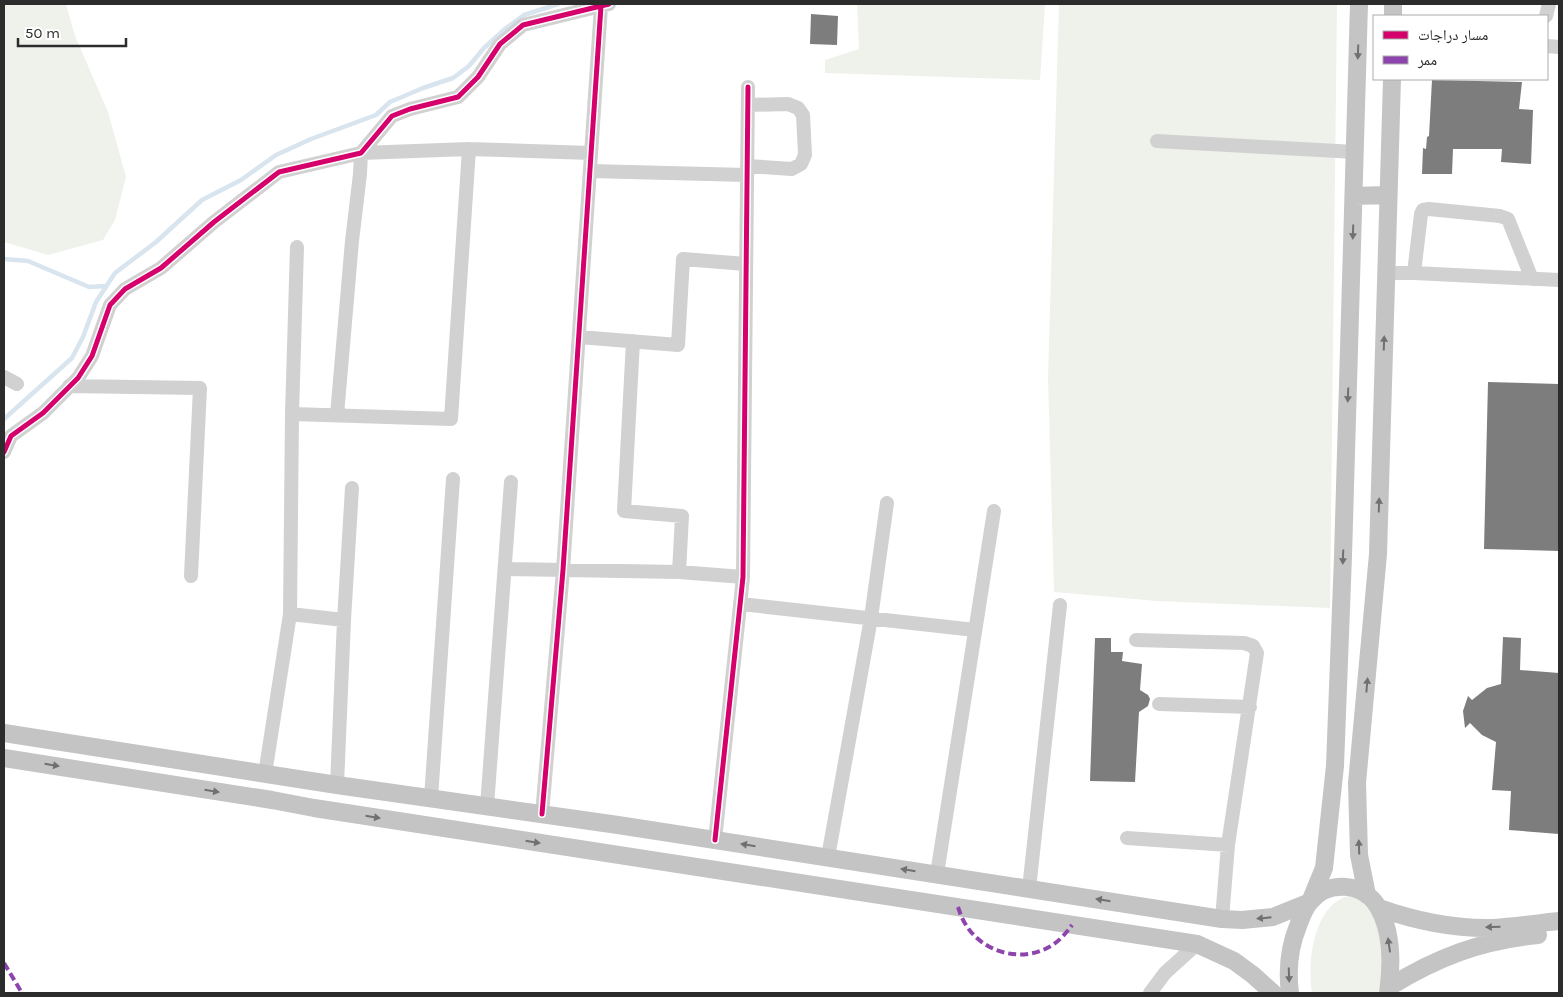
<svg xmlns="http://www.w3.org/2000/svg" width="1563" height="997" font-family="Karla,'Noto Naskh Arabic',sans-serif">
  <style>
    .green { fill: #eef2eb }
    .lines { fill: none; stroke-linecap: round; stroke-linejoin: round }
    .stream { stroke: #d8e4ee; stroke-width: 4.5 }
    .building { fill: #7d7d7d }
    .minor { stroke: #d1d1d1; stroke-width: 14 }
    .major { stroke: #c4c4c4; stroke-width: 18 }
    .quiet { stroke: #8e44ad; stroke-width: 4; stroke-dasharray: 8 4; stroke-linecap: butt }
    .cycleway-casing { stroke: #fff; stroke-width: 8 }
    .cycleway { stroke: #d6006c; stroke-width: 5 }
    .oneway { fill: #707070 }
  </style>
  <rect width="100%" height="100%" fill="#fff"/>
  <path class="green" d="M4,4H66L75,36L108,112L126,177L115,220L103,240L48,255L4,242Z
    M857,4H1045L1040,80L825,73V60L859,49Z
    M1059,4H1337L1330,608L1157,601L1054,592L1048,377Z
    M1348,896L1359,899L1370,908L1376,924L1384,949L1382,993H1312C1307,963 1313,906 1348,896Z"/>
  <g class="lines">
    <path class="stream" d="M4,259L28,261L89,287L106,286
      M4,419L72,358L83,337L96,302L115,273L156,242L202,200L241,180L276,155L311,139L376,115L390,102L423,88L453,78L469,66L484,48L505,29L524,15L558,4"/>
  </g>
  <path class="building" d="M811,14L838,16L837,45L810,44Z
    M1432,80L1522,82L1519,109L1533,110L1531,164L1501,162L1502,149H1453L1452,174H1422L1423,148L1426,149L1427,137L1429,136Z
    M1488,382L1559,384V551L1484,549Z
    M1503,637L1521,638L1520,670L1559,673V834L1509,830L1511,791L1492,790L1496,742L1482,735L1470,723L1465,728L1463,711L1468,696L1472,700L1487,688L1501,684Z
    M1095,638H1111V652H1123L1122,661L1142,664L1140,690L1148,695L1150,699L1148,706L1139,712L1135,782L1090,781Z"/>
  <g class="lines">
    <path class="minor" d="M1546,16L1549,4
      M1547,46L1559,47
      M1157,141L1355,152
      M747,166L792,169L801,164L805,155L803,115L798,108L788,104L748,105
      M590,171L747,175
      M1386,273H1414L1421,214L1423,210L1429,209L1500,216L1508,219L1532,279
      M1414,273L1559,280
      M579,337L678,345L683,259L746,264
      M633,341L624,511L682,516L679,572
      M4,377L17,384
      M69,386L200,388L191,576
      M292,414L451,419L469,149
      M337,415L352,241L360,174L361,153L469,149L591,153
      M4,452L11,436L43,413L78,378L92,356L110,305L125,289L161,268L214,222L279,172L361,153L392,116L410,109L458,97L478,77L500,44L523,25L609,4
      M506,569L679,572L743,577
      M741,604L975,630
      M290,614L344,620
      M1136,640L1244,643L1253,646L1257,653L1228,845L1222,919
      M1159,704L1250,707
      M265,774L290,614L292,414L297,247
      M337,785L344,620L352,488
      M431,798L453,479
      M487,806L511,482
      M542,814L563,570L601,6
      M1127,838L1228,845
      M715,840L743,577L748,87
      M828,857L871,618L887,503
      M937,874L994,511
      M1029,889L1060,605
      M1150,993L1165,973L1197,944"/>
    <path class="major" d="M1393,16V4
      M1354,196L1388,195
      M4,733L337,785L618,825L1222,919L1242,920L1273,917L1310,902L1324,868L1335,766L1343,556L1359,4
      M4,758L272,800L314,808L1197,944L1234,961L1253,975L1273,993
      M1367,895L1359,855L1357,783L1378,554L1392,79
      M1379,908C1416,921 1453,929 1493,928C1515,927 1538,923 1559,921
      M1389,987C1438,957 1480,941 1538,935
      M1290,993C1287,970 1289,948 1298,926C1301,918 1304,909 1310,902C1328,879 1364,883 1378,907C1393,933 1392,965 1388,993"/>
    <path class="quiet" d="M958,907C960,913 962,919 966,925C984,954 1025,964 1054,944C1061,939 1067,932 1072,925
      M4,963L22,993"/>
    <defs>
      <path id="cycleway" d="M4,452L11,436L43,413L78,378L92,356L110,305L125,289L161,268L214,222L279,172L361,153L392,116L410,109L458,97L478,77L500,44L523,25L609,4
        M542,814L563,570L601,6
        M715,840L743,577L748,87"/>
    </defs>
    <use href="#cycleway" class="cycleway-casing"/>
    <use href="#cycleway" class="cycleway"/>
  </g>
  <defs><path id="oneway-solid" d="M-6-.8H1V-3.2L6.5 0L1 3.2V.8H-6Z" transform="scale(1.25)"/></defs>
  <g class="oneway">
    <use href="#oneway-solid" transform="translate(1358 52) rotate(92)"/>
    <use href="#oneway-solid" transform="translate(1353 232) rotate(92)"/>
    <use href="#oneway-solid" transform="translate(1384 343) rotate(-88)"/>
    <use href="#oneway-solid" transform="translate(1348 395) rotate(92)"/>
    <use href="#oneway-solid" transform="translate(1379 505) rotate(-88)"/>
    <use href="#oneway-solid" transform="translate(1343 557) rotate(92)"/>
    <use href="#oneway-solid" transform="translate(1367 685) rotate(-85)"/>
    <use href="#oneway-solid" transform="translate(52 765) rotate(9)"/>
    <use href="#oneway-solid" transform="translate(212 791) rotate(9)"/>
    <use href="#oneway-solid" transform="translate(373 817) rotate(9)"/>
    <use href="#oneway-solid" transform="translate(533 842) rotate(9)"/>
    <use href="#oneway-solid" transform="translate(748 845) rotate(-171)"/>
    <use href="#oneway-solid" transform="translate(1359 847) rotate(-92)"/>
    <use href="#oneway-solid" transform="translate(908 870) rotate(-171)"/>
    <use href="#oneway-solid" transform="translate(1103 900) rotate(-171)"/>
    <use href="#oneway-solid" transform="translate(1264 918) rotate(174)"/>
    <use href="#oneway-solid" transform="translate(1493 927) rotate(178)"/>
    <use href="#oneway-solid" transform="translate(1389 945) rotate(-98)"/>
    <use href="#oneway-solid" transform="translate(1289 975) rotate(88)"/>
  </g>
  <rect width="1563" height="997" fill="none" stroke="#2c2c2c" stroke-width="10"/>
  <rect x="1373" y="15" width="175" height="65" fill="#ffffff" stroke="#ababab"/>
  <rect x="1383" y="31" width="25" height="8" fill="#d6006c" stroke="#ababab"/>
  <text x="1418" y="40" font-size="15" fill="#2c2c2c">مسار دراجات</text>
  <rect x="1383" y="56" width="25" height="8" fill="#8e44ad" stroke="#ababab"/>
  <text x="1418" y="65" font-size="15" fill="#2c2c2c">ممر</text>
  <path d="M18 38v8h108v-8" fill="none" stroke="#2c2c2c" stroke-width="2.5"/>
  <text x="25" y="38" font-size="15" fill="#2c2c2c" stroke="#ffffff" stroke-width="4" paint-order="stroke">50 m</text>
</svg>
